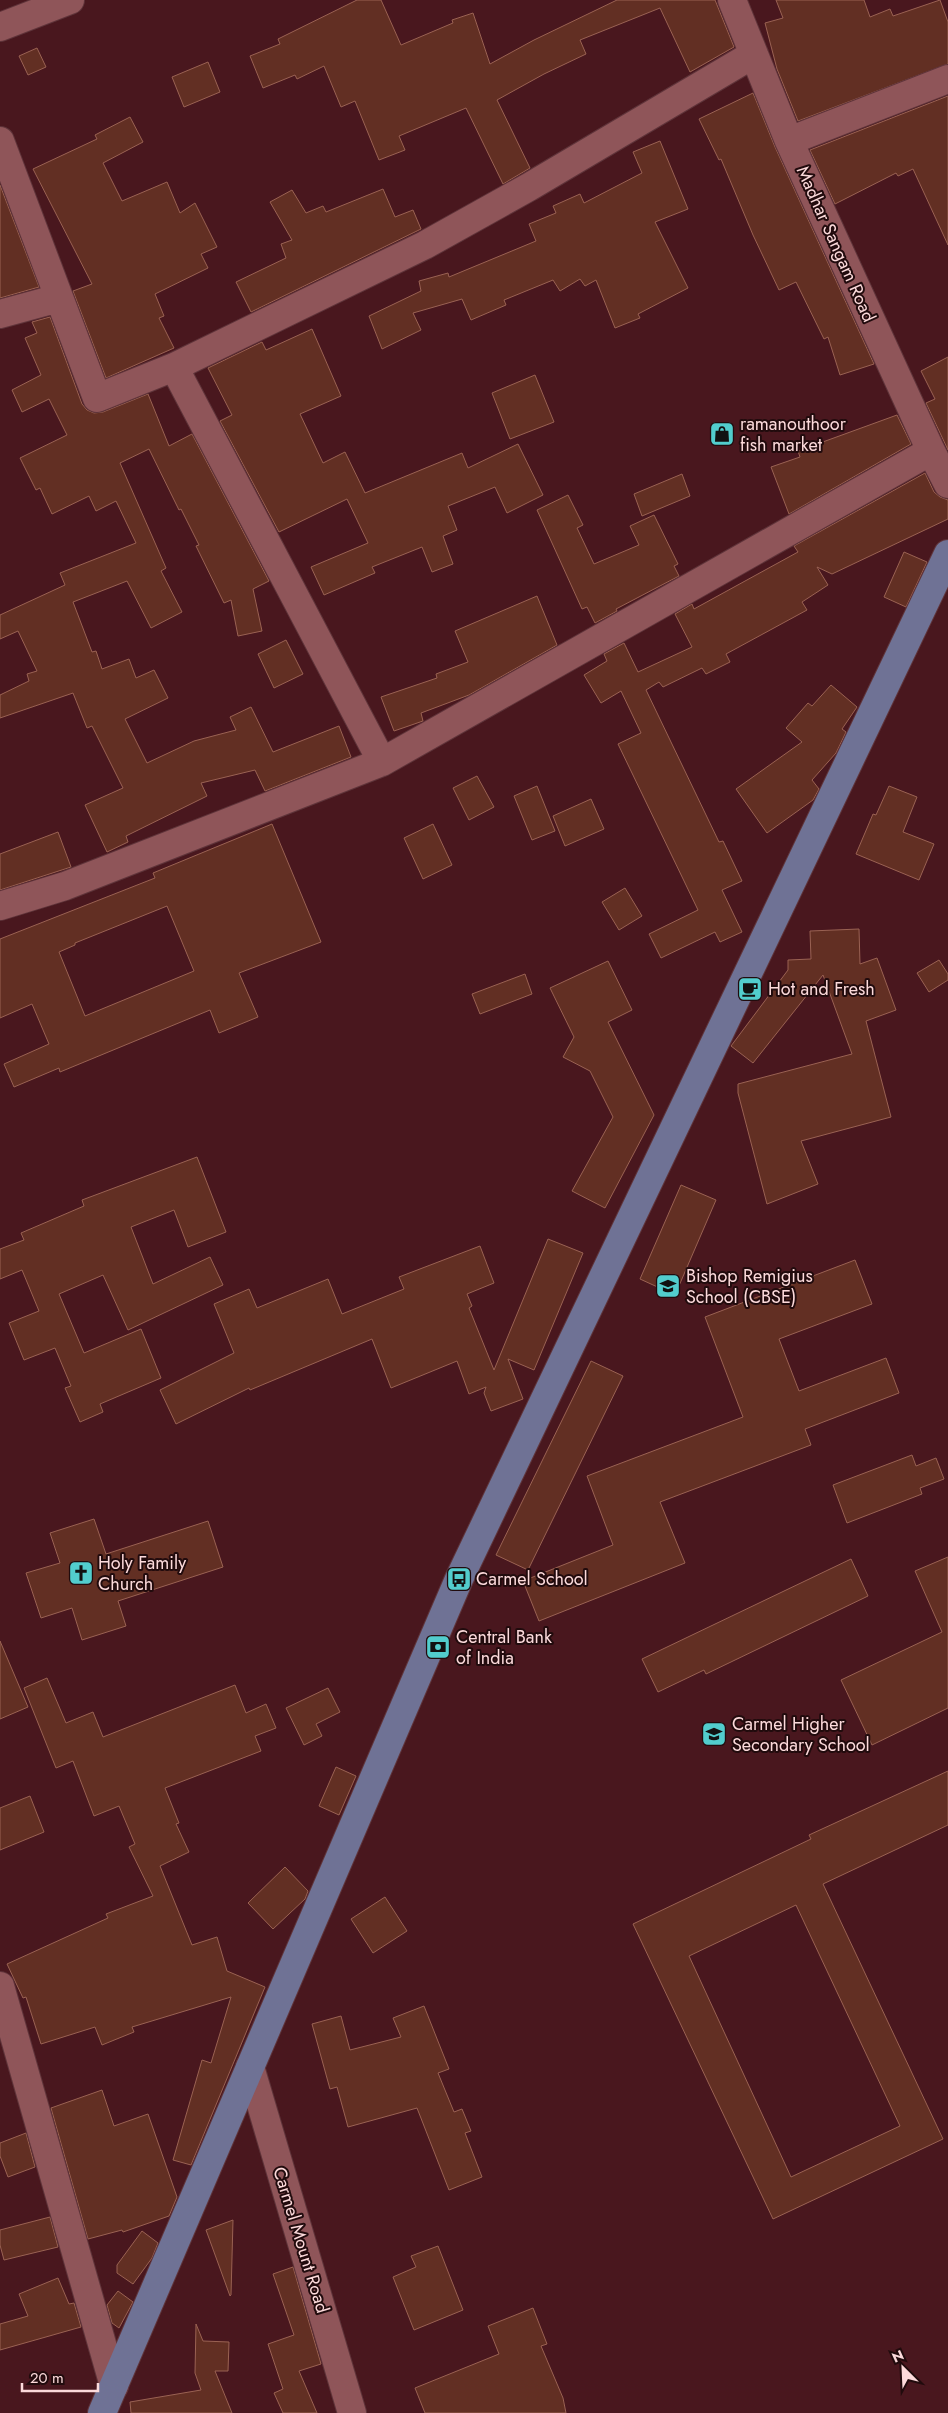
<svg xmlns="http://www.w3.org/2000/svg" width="948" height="2413" font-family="Jost,sans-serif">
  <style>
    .building { fill: #622f23; stroke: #9a6253; fill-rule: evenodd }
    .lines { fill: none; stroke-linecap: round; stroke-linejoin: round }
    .minor-casing { stroke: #5f343a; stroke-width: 30 }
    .major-casing { stroke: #5f343a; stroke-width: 30 }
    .minor { stroke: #8f5559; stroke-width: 28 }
    .major { stroke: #6f7295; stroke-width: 28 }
    .labels { text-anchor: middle; stroke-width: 4; stroke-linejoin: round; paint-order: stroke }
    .street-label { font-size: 18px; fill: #fcdadb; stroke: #210b0d }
    .poi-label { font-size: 18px; fill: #fcdadb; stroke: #210b0d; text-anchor: start }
  </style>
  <rect width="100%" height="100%" fill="#49171e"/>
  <path class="building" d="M357,0H381L401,45L453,23L452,20L473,13L490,64L534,40L617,0H715L734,47L690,72L660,8L580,40L586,54L544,74L497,100L530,168L503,184L466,108L399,136L405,150L379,160L355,101L341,107L324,66L297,79L295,75L263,88L250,56L280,44L278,39Z
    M776,0H864L870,17L890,9L893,16L940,0L948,22V64L798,121L777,69L765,23L783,18Z
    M37,48L46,67L28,75L19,56Z
    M208,62L220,92L184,107L172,77Z
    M753,93L775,147L874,364L840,375L828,337L824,339L796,282L779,290L753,235L721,159L719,160L699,119Z
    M948,96V245L913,169L898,176L896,173L835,204L810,150Z
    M130,117L143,142L103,163L122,201L167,182L180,213L195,203L217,247L201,254L208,268L155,294L164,316L159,318L174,348L106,378L73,291L92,284L33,169L97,139L95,135Z
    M660,141L688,209L655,222L688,288L638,314L640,318L615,328L596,280L585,286L580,279L560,291L553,280L504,300L506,305L471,320L462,299L413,313L421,330L382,349L369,316L421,291L419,281L448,273L449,277L536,241L529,224L556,213L553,206L580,194L584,203L642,173L633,152Z
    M0,185L39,287L0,298Z
    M383,189L395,217L413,210L421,229L251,312L236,282L286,258L281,244L292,240L270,202L292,190L306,213L323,206L326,212Z
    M50,317L82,404L87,410L94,413L103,412L148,394L169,446L192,434L269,581L253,589L262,631L238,636L231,600L224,603L196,546L199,545L181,509L179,510L149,449L120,463L166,568L161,571L182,612L151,628L127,581L73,602L92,652L96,651L102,669L129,659L136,678L154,670L168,698L125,719L147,763L194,741L236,730L230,717L251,707L273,752L339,726L351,757L265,791L255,770L201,783L207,796L126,836L128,842L107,852L85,805L123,788L92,726L87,728L73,693L0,718V695L29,681L27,674L37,671L18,631L0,639V615L65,585L60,573L136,543L116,501L96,511L89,496L52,514L40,488L36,490L20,458L67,435L49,399L22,412L12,390L41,375L25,338L37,333L32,322Z
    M312,329L341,396L300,414L323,463L345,452L365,493L462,453L468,468L518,444L543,495L507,513L495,487L448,506L457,530L443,536L453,564L432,572L422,547L372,567L375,573L324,595L311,567L368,543L347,499L279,532L220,421L232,415L208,368L262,342L266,350Z
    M948,357V450L926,403L935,399L921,371Z
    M535,375L554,422L510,439L492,393Z
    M897,415L911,444L789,514L771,467L800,457L798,451Z
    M925,473L934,492L940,497L948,500V519L832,574L817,567L828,585L802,602L807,610L726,654L730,662L706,674L702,668L663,687L659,682L646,690L719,842L723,841L742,881L722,890L742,932L720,942L715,932L661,958L649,934L698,910L618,744L641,733L621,691L601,703L584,675L607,661L604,654L624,643L638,672L692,647L675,614L692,604L694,609L798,552L794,546Z
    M682,474L690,496L642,516L634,494Z
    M568,495L583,525L577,528L594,564L639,545L630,526L654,515L678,564L674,566L679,576L616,609L617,611L595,623L587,607L582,609L537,510Z
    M904,552L927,562L906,607L884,597Z
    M537,596L557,645L469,695L421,713L423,721L394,731L381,697L437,678L436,674L468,662L455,631Z
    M286,640L303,674L274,688L258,654Z
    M831,685L857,707L842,729L846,732L836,753L812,780L819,789L813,800L767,833L736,789L802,742L786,728L808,703L812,706Z
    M477,776L494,807L469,820L453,788Z
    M537,786L555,831L532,840L514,796Z
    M889,786L917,797L903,832L934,844L919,880L856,854L873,814L876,815Z
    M591,799L604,829L565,846L553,816Z
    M272,824L321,942L239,973L258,1017L219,1033L210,1010L60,1072L59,1068L14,1087L4,1064L49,1044L32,1004L0,1018V939L155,878L153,873ZM167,906L194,971L85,1016L59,952L75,945V943Z
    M433,824L452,865L423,879L404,838Z
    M58,832L71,867L0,890V854Z
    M625,888L642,916L619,930L602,902Z
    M859,929L860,964L877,958L896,1010L866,1021L891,1117L801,1141L818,1184L767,1204L738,1093V1084L852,1054L823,975L753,1063L731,1046L788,970V960L811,959L810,931Z
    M939,960L948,974V980L929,992L917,973Z
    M608,961L632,1010L608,1022L654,1115L605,1208L572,1191L613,1117L590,1071L563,1057L574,1037L550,988Z
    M525,974L532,994L480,1014L472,994Z
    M197,1157L226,1232L188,1247L174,1210L131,1227L153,1284L210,1257L223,1285L128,1330L103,1275L59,1294L84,1353L141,1329L161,1378L100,1404L103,1412L80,1422L65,1388L71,1386L55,1348L24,1360L9,1323L39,1311L22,1270L0,1279V1249L24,1240L21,1233L84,1206L82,1200Z
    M681,1185L716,1200L675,1295L640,1279Z
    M548,1239L583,1253L534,1370L508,1359L523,1399L491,1411L484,1393L486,1387L469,1394L457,1361L391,1388L372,1339L250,1390L249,1388L176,1424L160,1390L234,1353L214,1304L249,1289L257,1308L328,1279L342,1314L404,1289L399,1277L480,1246L494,1283L467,1294L472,1306L469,1308L494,1370Z
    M855,1260L872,1304L779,1339L799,1391L886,1358L899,1393L805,1429L811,1445L660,1502L685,1563L539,1621L523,1581L613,1545L587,1476L743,1417L705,1317Z
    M591,1361L623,1376L528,1570L496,1555Z
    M912,1455L916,1466L936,1458L944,1479L920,1488L922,1494L847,1523L833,1485Z
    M94,1519L106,1554L208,1521L223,1567L118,1601L126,1626L82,1640L72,1608L41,1618L26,1573L60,1563L50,1533Z
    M948,1557V1708L872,1745L841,1680L942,1632L915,1571Z
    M851,1559L868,1596L706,1674L704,1670L658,1692L642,1659Z
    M0,1641L28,1707L0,1719Z
    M47,1678L66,1723L93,1712L103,1737L235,1685L246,1713L266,1704L276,1728L255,1736L261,1751L165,1788L179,1823L176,1824L189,1852L160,1866L192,1945L217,1937L227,1971L265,1987L191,2165L173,2160L202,2060L211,2063L231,1997L132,2027L134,2032L102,2045L95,2027L41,2044L26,1997L23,1998L7,1964L108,1918L106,1914L153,1896L129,1847L135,1844L119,1806L94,1816L73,1761L56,1768L24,1688Z
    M328,1688L340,1712L316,1724L322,1736L304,1745L286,1708Z
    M336,1767L356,1776L339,1815L319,1806Z
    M948,1771V1825L823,1884L943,2139L773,2219L633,1924L811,1839L809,1835ZM796,1905L900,2126L791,2177L689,1956Z
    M30,1796L44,1832L0,1850V1808Z
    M285,1867L308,1891L305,1899L273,1929L248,1903Z
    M385,1897L407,1931L373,1953L351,1919Z
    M424,2006L449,2069L438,2073L454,2112L462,2109L471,2131L465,2133L482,2177L449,2190L417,2108L348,2127L337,2087L330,2089L312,2024L341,2016L350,2050L401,2037L393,2018Z
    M102,2090L114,2126L148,2114L177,2197L169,2216L123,2232L122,2230L88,2239L51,2108Z
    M26,2133L35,2167L8,2177L0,2156V2143Z
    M50,2217L58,2247L4,2260L0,2245V2230Z
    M233,2220L231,2295L230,2296L206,2230Z
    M142,2231L158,2243L152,2258L133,2284L117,2273V2265Z
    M438,2246L463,2310L414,2330L393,2277L416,2267L411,2256Z
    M293,2267L321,2364L299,2371L317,2413H283L274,2393L283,2389L268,2344L294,2335L273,2274Z
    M58,2278L69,2304L74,2303L81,2327L0,2350V2324L28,2316L19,2294Z
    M118,2291L133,2302L119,2328L112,2323L107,2305Z
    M533,2308L547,2344L541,2346L563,2398L566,2413H425L415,2388L499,2354L488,2326Z
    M196,2324L203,2341L229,2342L228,2371H215L232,2413H131L130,2402L201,2390L195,2373Z"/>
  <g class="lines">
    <defs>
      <path id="minor" d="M732,0L789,141L931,451L948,484
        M0,27L70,0
        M0,141L97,398L174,367
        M789,141L948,79
        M0,314L59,298
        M382,762L174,367L425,245L529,187L754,54
        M0,906L65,886L382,762L931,451
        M0,1986L114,2386
        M250,2067L352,2413"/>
      <path id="major" d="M102,2413L459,1579L948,554"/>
    </defs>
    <use href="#minor" class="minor-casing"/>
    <use href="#major" class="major-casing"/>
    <use href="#minor" class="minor"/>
    <use href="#major" class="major"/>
  </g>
  <defs>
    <symbol id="shop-square" viewBox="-11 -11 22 22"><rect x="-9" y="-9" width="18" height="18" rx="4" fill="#52cdcd" stroke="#210b0d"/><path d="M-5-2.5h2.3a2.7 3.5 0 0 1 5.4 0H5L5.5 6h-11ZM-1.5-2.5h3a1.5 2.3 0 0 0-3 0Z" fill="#111"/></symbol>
    <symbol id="cafe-square" viewBox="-11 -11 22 22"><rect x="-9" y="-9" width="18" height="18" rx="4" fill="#52cdcd" stroke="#210b0d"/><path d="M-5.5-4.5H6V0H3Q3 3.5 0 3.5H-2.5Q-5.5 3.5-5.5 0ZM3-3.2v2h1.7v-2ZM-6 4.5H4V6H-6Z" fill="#111"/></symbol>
    <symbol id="school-square" viewBox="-11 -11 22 22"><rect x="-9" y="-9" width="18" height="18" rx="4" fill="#52cdcd" stroke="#210b0d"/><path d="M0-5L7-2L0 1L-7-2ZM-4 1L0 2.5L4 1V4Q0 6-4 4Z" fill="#111"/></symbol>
    <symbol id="church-square" viewBox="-11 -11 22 22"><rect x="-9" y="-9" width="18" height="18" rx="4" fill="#52cdcd" stroke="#210b0d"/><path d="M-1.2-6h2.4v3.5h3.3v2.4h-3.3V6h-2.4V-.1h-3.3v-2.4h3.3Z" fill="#111"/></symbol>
    <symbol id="bus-square" viewBox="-11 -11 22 22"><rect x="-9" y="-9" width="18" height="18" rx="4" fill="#52cdcd" stroke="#210b0d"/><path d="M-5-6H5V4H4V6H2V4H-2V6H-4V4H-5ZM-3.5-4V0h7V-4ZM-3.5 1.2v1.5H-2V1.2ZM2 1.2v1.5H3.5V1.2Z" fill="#111"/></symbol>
    <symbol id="bank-square" viewBox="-11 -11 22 22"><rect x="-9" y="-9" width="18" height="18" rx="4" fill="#52cdcd" stroke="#210b0d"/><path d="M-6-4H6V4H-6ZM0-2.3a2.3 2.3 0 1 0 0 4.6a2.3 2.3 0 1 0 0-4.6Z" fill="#111"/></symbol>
  </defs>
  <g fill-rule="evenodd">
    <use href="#shop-square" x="708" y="420" width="28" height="28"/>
    <use href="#cafe-square" x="736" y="975" width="28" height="28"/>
    <use href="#school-square" x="654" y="1272" width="28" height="28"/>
    <use href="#church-square" x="67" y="1559" width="28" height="28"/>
    <use href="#bus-square" x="445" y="1565" width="28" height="28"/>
    <use href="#bank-square" x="424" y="1633" width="28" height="28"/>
    <use href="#school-square" x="700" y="1720" width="28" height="28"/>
  </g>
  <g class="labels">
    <g class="street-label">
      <text transform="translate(836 244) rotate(66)" y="6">Madhar Sangam Road</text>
      <text transform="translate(301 2240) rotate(73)" y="6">Carmel Mount Road</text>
    </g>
    <g class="poi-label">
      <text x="740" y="430">ramanouthoor<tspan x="740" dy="21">fish market</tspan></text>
      <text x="768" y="995">Hot and Fresh</text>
      <text x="686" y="1282">Bishop Remigius<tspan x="686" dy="21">School (CBSE)</tspan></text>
      <text x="98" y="1569">Holy Family<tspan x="98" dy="21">Church</tspan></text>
      <text x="476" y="1585">Carmel School</text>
      <text x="456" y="1643">Central Bank<tspan x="456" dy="21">of India</tspan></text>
      <text x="732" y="1730">Carmel Higher<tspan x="732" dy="21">Secondary School</tspan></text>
    </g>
  </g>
  <g transform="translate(903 2368) rotate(336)" stroke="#210b0d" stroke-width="4" paint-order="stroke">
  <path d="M0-4L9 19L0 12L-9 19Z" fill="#fcdadb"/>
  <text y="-8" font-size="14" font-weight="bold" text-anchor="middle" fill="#fcdadb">N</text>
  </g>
  <path d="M22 2383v8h76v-8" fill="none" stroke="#fcdadb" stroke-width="2.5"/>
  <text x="30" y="2383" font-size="15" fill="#fcdadb" stroke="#210b0d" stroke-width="4" paint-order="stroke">20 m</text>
</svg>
